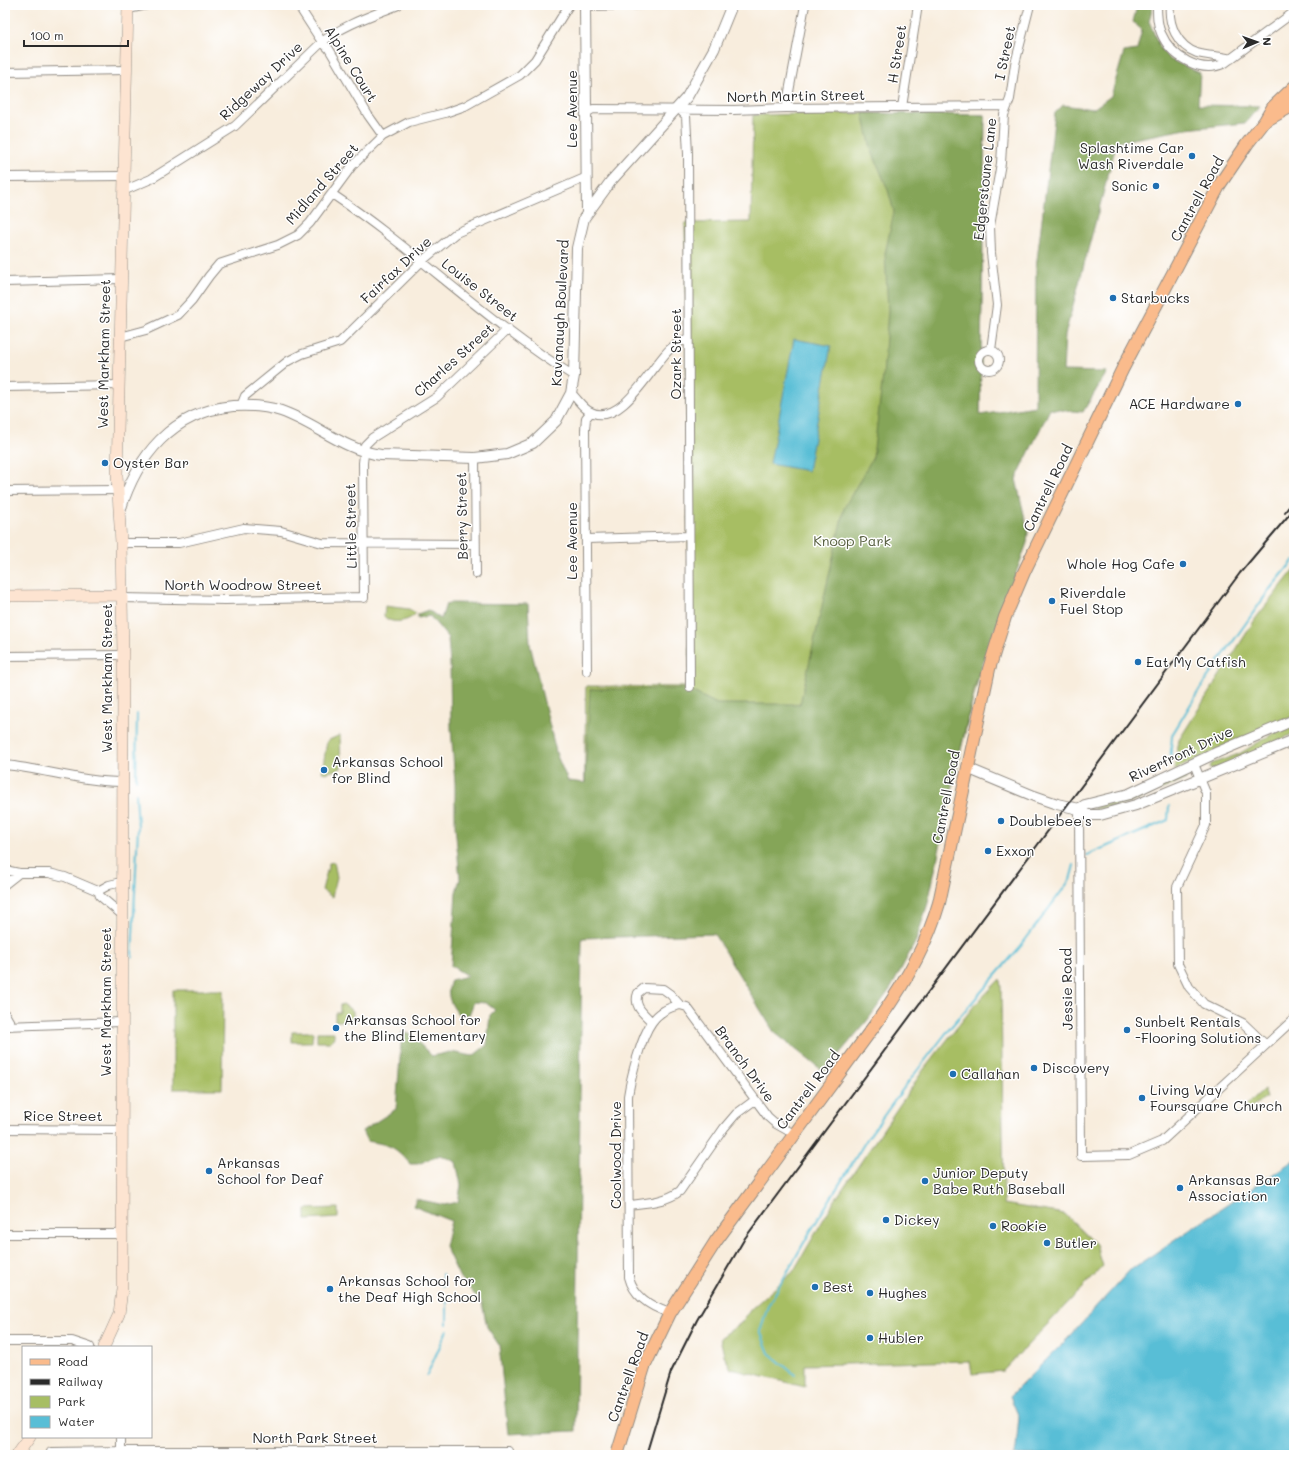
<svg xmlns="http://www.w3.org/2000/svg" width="1299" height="1460" font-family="Mali,sans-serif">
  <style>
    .green { fill: #a7be63; stroke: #697447 }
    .forest { fill: #85a559; stroke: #586842 }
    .water { fill: #59bed6; stroke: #427480 }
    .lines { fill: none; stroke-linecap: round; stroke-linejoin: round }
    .stream { stroke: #59bed6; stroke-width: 2 }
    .minor-casing { stroke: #928c84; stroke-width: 10 }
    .tertiary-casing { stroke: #928c84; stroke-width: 12 }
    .secondary-casing { stroke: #928c84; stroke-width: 12 }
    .primary-casing { stroke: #928c84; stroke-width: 14 }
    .minor { stroke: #fff; stroke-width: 8 }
    .tertiary { stroke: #fff; stroke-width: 10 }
    .secondary { stroke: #fde4d1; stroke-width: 11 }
    .primary { stroke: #fabb8c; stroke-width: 12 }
    .rail { stroke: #2b2b2b; stroke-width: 2 }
    .poi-dot { fill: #1f6fb2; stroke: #fff; stroke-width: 1.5 }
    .labels { text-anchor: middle; stroke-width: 3; stroke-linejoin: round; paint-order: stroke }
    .street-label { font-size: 14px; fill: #2b2b2b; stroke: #fff }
    .poi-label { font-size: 14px; fill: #2b2b2b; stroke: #fff; text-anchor: start }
    .park-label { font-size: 14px; fill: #565e3f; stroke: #fff }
  </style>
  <rect width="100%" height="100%" fill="#fff"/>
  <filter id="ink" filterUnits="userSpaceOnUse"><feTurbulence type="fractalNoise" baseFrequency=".025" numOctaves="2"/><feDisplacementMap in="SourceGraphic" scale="8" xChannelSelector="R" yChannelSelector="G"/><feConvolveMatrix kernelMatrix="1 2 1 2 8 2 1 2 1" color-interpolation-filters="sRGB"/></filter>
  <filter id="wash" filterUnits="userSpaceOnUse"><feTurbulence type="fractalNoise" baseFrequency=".012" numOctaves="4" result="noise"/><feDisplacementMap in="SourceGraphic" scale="16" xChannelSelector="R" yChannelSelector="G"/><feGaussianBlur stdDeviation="0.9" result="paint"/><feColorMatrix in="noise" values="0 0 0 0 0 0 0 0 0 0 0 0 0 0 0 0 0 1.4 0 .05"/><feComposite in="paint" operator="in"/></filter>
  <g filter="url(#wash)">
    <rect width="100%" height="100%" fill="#f8eddd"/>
    <path class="green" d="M863,113L985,115L980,415L981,667L957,766L582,937L586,686L690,687L685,223L751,222L753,115Z
      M1294,570V716L1174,770L1179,740L1256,618Z
      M385,606L409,609L416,613C410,622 390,625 384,616Z
      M1294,724V733L1256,753L1212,770L1210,769L1211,764L1239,754L1282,728Z
      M340,735L341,768L326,773L322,772L327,741Z
      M1181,776H1185L1186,779L1127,804L1091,810L1101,804L1120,801Z
      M334,862L337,877L332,897L322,890L329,863Z
      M1000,979L1001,988L1004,1204L1065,1214L1096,1244L1103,1266L1003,1371L972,1374L970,1361L805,1365V1387L731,1369L724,1355L720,1338L741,1323L751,1309L793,1272L833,1203L924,1069L974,1006Z
      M173,990H223L222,1089H173Z
      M343,1004L353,1011V1021H335V1013H340V1005Z
      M292,1032H313L312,1042H292Z
      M317,1032H334V1038L330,1042H317Z
      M1264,1089L1267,1098L1235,1116Z
      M338,1208V1218L306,1220V1209Z"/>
    <path class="forest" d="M1137,5H1153L1149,21L1159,46L1169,59L1200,73L1198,105L1260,106L1245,123L1186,129L1117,142L1065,335L1063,371L1107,372L1083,412L1050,409L1016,479L1028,532L1027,543L974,688L928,903L916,941L891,988L867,1021L824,1072L774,1032L714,934L582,938L576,1431L508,1434L499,1345L487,1327L482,1303L460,1278L445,1246L451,1221L413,1206L416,1199L445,1205L458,1202L461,1185L456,1162L440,1155L418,1164H410C395,1146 390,1145 367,1141L362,1131L396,1109L402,1032L410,1034L432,1056L450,1052L473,1056L487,1045L490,1015L495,1010L486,1003L474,1002L469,1015L458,1014C449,1002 446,994 451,980L468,976L451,966L456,892L460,879L455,825V783L451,728L450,665L448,638L430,616L418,618V614L428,610L441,619L446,604L449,603L528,604L530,644L557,756L568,781L585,783L590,689H687L717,704H800L844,508L873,457L883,376L888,310L885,254L894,212L888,190L871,149L863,113L985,115L980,415L1035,406L1036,268L1055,113L1063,105L1093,109L1111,96L1124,52L1137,50L1142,30L1133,22Z"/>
    <path class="water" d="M794,339L831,346L808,471L770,464Z
      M1294,1160V1455H1013L1016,1449L1019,1417L1010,1396L1073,1333L1130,1270Z"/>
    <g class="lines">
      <path class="stream" d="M1170,764L1172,735L1203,684L1270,589L1294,560
        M136,780L137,714
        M1087,855L1168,820L1169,806
        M132,957L138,827L136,794
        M442,1274L443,1286
        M447,1298V1324
        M427,1375L447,1330
        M795,1375L769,1353L760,1331L768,1306L810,1232L867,1139L903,1089L950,1028L1020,947L1070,880L1074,865"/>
    </g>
  </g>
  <g filter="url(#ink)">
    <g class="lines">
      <defs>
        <path id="minor" d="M298,5L322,42L329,49L368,115L383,136
          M1157,5C1157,15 1157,24 1161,33C1171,57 1201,75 1225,63L1294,12
          M1170,5C1168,24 1177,46 1197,53C1208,56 1220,56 1231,59
          M585,6L644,5
          M128,9L147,5
          M5,72L127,70
          M902,107L918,5
          M786,108L805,5
          M679,109L686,116L688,154L690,687
          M586,113L593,109L734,110L786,108L1006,106
          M5,177L124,176
          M123,191L151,179L235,126L322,42C345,24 371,16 398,5
          M332,194C416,250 488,323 574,376
          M5,282L121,279
          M120,337L146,330L178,315L192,300L209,276L219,264L278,245L298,235L310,223L352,166L383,136L409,122L445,113L465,106L520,75L535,60L569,5
          M991,350L997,305L991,253L990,226L1001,163L1004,115L1010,99L1015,64L1030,5
          M979 360a10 10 0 1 1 20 0a10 10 0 1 1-20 0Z
          M5,387L119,385
          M571,393C577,398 583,409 591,412C622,427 652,365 670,349C675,344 682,341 688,338
          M241,406L245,396L288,361L302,354L340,342L422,261L456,233L587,177
          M475,458L476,574
          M5,491L118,490
          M587,539L689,536
          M121,543H179L244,528L281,531L322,543L475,544
          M122,598L225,600L364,597
          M364,598L363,463L365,445L372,438L437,397L508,329
          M5,656L123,655
          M587,671L585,430L586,418L591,412
          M1194,764L1206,793V825L1177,887L1178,964L1189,987L1204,1004L1243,1023L1266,1045
          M5,765C44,769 83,782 122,782
          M1079,809L1081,1156L1129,1155L1162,1141L1294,1019
          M5,870L19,873H49L65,877L98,891L100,896L121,914
          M5,884L19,873
          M98,891L109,885L122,882
          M5,1014L12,1026
          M652,1022C643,1013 633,1006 638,993L644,988L663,989L670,994L680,1005L687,1007L768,1117L776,1124L794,1134
          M5,1026L121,1022
          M5,1129L121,1130
          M629,1205C646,1203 666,1202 680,1191L724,1128L736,1114L755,1100
          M5,1234H122
          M670,1313C651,1307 634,1297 629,1277L628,1096C631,1077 641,1037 652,1022C659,1012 669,1007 680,1005
          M5,1341H72L90,1347
          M121,1437V1454
          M51,1452L121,1451H508V1455"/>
        <path id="tertiary" d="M585,5L587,213
          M120,511C137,456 172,412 233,406C249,405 266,406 281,411C316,423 343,450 381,455L475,458L507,454L533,443L556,421L571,393L574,376L577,248L584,218L611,181L687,97L714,49L732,5
          M967,768L1034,796L1057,804L1079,809L1087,815H1100L1136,805L1294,740
          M1079,809L1085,805L1129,794L1218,752L1294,720"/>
        <path id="secondary" d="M5,596L122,595
          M104,1347L119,1314L122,1289L123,655L121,543L117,475L128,5
          M17,1455L30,1437"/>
        <path id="primary" d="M1265,121L1288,108L1294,102
          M617,1455L644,1367L670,1313L716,1241L880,1018C905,983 927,945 939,903L989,669L1005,617L1024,572L1123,368L1220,184L1247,144L1265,121L1273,107L1294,87"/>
      </defs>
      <use href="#minor" class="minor-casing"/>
      <use href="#tertiary" class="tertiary-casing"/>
      <use href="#secondary" class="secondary-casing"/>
      <use href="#primary" class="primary-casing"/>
      <use href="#minor" class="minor"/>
      <use href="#tertiary" class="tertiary"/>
      <use href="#secondary" class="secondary"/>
      <use href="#primary" class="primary"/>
      <path class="rail" d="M1285,512L1294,500
        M646,1455L671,1372L697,1320L745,1238L1240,573L1294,509"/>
    </g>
  </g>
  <g class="poi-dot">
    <circle cx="1192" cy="156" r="4"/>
    <circle cx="1156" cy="186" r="4"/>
    <circle cx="1113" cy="298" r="4"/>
    <circle cx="1238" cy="404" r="4"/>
    <circle cx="105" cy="463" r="4"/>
    <circle cx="1183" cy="564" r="4"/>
    <circle cx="1052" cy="601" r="4"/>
    <circle cx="1138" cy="662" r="4"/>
    <circle cx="324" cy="770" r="4"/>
    <circle cx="1001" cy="821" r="4"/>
    <circle cx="988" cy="851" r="4"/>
    <circle cx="336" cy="1028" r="4"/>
    <circle cx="1127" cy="1030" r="4"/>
    <circle cx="1034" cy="1068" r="4"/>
    <circle cx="953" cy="1074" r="4"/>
    <circle cx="1142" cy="1098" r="4"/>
    <circle cx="209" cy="1171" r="4"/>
    <circle cx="925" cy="1181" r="4"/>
    <circle cx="1180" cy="1188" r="4"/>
    <circle cx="886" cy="1220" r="4"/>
    <circle cx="993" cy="1226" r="4"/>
    <circle cx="1047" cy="1243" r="4"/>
    <circle cx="815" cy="1287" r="4"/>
    <circle cx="330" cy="1289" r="4"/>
    <circle cx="870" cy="1293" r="4"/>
    <circle cx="870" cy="1338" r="4"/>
  </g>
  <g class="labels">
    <g class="street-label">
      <text transform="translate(1005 53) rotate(-78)" y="5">I Street</text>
      <text transform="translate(897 54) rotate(-81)" y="5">H Street</text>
      <text transform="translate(351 64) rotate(58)" y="5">Alpine Court</text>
      <text transform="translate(261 81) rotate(-43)" y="5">Ridgeway Drive</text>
      <text transform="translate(796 96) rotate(-1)" y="5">North Martin Street</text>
      <text transform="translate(572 109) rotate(-90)" y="5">Lee Avenue</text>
      <text transform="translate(985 179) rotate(-84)" y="5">Edgerstoune Lane</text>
      <text transform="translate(322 184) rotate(-49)" y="5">Midland Street</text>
      <text transform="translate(1197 199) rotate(-61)" y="5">Cantrell Road</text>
      <text transform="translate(396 270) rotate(-43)" y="5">Fairfax Drive</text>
      <text transform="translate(480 290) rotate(38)" y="5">Louise Street</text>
      <text transform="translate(560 313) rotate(-87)" y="5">Kavanaugh Boulevard</text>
      <text transform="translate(104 354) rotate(-89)" y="5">West Markham Street</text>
      <text transform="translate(676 354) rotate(-90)" y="5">Ozark Street</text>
      <text transform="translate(454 360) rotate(-42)" y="5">Charles Street</text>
      <text transform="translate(1048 488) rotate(-64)" y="5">Cantrell Road</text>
      <text transform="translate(462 516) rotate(-91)" y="5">Berry Street</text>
      <text transform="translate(351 526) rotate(-91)" y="5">Little Street</text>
      <text transform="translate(572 541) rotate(-90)" y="5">Lee Avenue</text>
      <text x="243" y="590">North Woodrow Street</text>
      <text transform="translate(107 678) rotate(-90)" y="5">West Markham Street</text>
      <text transform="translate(1181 754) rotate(-25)" y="5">Riverfront Drive</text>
      <text transform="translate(946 797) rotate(-79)" y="5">Cantrell Road</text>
      <text transform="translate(1067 989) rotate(-91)" y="5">Jessie Road</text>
      <text transform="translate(106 1002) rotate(-90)" y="5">West Markham Street</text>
      <text transform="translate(745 1064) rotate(54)" y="5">Branch Drive</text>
      <text transform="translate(808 1090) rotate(-53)" y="5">Cantrell Road</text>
      <text x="63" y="1121">Rice Street</text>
      <text transform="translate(616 1155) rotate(-90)" y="5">Coolwood Drive</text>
      <text transform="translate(628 1377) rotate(-70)" y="5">Cantrell Road</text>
      <text x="315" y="1443">North Park Street</text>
    </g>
    <g class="poi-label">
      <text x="1184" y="153" text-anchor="end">Splashtime Car<tspan x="1184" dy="16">Wash Riverdale</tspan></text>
      <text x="1148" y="191" text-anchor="end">Sonic</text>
      <text x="1121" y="303">Starbucks</text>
      <text x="1230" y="409" text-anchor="end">ACE Hardware</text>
      <text x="113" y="468">Oyster Bar</text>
      <text x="1175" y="569" text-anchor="end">Whole Hog Cafe</text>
      <text x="1060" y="598">Riverdale<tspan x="1060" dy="16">Fuel Stop</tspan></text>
      <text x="1146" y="667">Eat My Catfish</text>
      <text x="332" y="767">Arkansas School<tspan x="332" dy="16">for Blind</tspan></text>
      <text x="1009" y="826">Doublebee's</text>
      <text x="996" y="856">Exxon</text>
      <text x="344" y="1025">Arkansas School for<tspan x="344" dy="16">the Blind Elementary</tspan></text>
      <text x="1135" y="1027">Sunbelt Rentals<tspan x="1135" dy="16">-Flooring Solutions</tspan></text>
      <text x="1042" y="1073">Discovery</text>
      <text x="961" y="1079">Callahan</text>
      <text x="1150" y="1095">Living Way<tspan x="1150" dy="16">Foursquare Church</tspan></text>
      <text x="217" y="1168">Arkansas<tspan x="217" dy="16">School for Deaf</tspan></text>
      <text x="933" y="1178">Junior Deputy<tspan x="933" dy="16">Babe Ruth Baseball</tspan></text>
      <text x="1188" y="1185">Arkansas Bar<tspan x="1188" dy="16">Association</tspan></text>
      <text x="894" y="1225">Dickey</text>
      <text x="1001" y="1231">Rookie</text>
      <text x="1055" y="1248">Butler</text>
      <text x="338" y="1286">Arkansas School for<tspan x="338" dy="16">the Deaf High School</tspan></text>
      <text x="823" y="1292">Best</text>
      <text x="878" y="1298">Hughes</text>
      <text x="878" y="1343">Hubler</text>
    </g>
    <g class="park-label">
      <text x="852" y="546">Knoop Park</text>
    </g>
  </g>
  <rect width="1299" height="1460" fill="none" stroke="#fff" stroke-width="20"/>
  <rect x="22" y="1346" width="130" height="92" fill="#ffffff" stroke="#aaaaaa"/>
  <rect x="30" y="1359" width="20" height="6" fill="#fabb8c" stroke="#aaaaaa"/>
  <text x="58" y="1366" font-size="12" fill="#2b2b2b">Road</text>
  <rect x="30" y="1379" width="20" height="6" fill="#2b2b2b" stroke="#aaaaaa"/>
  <text x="58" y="1386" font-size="12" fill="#2b2b2b">Railway</text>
  <rect x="30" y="1396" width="20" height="12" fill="#a7be63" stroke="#aaaaaa"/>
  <text x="58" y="1406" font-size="12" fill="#2b2b2b">Park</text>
  <rect x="30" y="1416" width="20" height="12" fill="#59bed6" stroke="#aaaaaa"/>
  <text x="58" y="1426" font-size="12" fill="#2b2b2b">Water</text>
  <g transform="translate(1257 42) rotate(88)" stroke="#ffffff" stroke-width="3" paint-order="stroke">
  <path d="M0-3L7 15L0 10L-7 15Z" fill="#2b2b2b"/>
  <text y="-6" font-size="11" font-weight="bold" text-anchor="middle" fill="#2b2b2b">N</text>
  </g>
  <path d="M24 40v6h104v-6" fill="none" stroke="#2b2b2b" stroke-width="2"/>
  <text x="30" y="40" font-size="12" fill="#2b2b2b" stroke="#ffffff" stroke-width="3" paint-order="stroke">100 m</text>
</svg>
